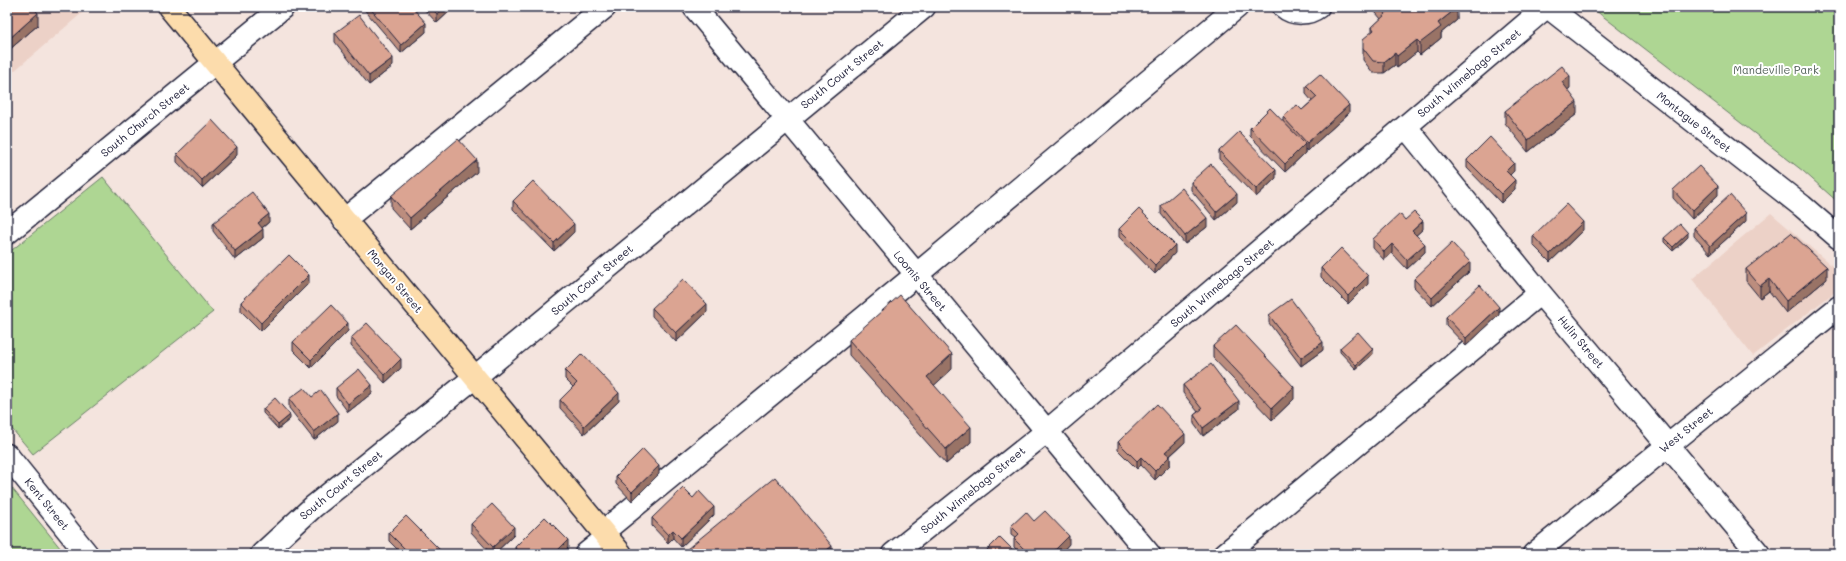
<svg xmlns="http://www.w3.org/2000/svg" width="1846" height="561" font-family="Mali,sans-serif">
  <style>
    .built { fill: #ecd1c7 }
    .green { fill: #aed693; stroke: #687c67 }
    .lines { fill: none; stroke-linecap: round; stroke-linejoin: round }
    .minor-casing { stroke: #22223b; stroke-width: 25 }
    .major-casing { stroke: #22223b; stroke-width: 25 }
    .minor { stroke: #fff; stroke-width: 22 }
    .major { stroke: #fcdcac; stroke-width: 22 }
    .wall { fill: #bc8d7e; stroke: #22223b }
    .shaded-wall { fill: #997366; stroke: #22223b }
    .building { fill: #dba492; stroke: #22223b }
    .labels { text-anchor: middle; stroke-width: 4; stroke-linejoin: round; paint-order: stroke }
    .park-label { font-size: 11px; fill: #53615a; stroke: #fff }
    .street-label { font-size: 11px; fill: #22223b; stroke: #fff }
  </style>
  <rect width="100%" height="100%" fill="#f4e4de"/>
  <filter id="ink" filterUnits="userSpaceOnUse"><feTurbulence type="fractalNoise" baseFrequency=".025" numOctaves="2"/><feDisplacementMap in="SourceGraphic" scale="8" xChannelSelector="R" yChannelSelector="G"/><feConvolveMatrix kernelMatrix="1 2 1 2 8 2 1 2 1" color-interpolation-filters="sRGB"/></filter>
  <g filter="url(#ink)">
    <path class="built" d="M7,7H89L7,77Z
      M1771,213L1831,265L1838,275L1839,285L1836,291L1753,356L1692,279Z"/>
    <path class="green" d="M1591,7H1839V203L1803,171Z
      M103,177L213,312L33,454L7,423V254Z
      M7,482L65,554H7Z"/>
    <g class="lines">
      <defs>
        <path id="minor" d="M694,7L1149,554
          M1284,7C1293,15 1309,14 1318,7
          M1548,7L1802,206L1839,238
          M1406,127L1540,293L1759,554
          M344,220L605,7
          M7,233L283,7
          M7,455L87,554
          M603,532L916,275L1237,7
          M262,554L313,507L475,377L924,7
          M586,554L607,537
          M893,554L1046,432L1546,7
          M1225,554L1540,293
          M1534,554L1839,307"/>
        <path id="major" d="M169,7L621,554"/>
      </defs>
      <use href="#minor" class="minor-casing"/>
      <use href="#major" class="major-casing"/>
      <use href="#minor" class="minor"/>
      <use href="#major" class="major"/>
    </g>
    <path class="wall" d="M7,7L38,25L9,50L7,48Z
      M362,7H412L426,32L401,53Z
      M422,7H454L437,23Z
      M1371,7H1456L1457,20L1441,33V38L1420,55L1417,52L1397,68L1395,65L1384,73H1373L1363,60V48L1372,32V27L1381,19Z
      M335,33L393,66L369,85L335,42Z
      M1306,86L1349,113L1307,151L1305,149V153L1285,172L1250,136V128L1283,122V117L1302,110L1312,101L1306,94Z
      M1570,88L1567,90L1577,114L1528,152L1505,123V111Z
      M1219,151L1276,178L1256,197L1219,159Z
      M177,154L237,155L202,188L177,162Z
      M1467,160L1514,171L1510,175L1515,189L1501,203L1467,168Z
      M477,172L410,229L391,208V196Z
      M1191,182L1237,202L1216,220L1191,190Z
      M1673,190L1718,195L1692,219L1673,198Z
      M513,201L574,232L554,251L513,209Z
      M1161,206L1207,227L1185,244L1161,214Z
      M1405,220L1423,229L1416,235L1425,252L1407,269L1392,253L1384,260L1373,248V239Z
      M1746,221L1710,254L1694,236V228Z
      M269,222L262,228L263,238L235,260L213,231V223Z
      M1119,229L1175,253L1155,274L1119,237Z
      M1583,230L1550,262L1533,245V236Z
      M1688,237L1673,251L1664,242V238Z
      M1321,268L1368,284L1348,304L1321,277Z
      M1746,269L1827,279L1786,313L1769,291L1760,298L1746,281Z
      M1470,271L1432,306L1414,287V279Z
      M309,283L261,331L241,311V302Z
      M652,308L707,312L676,342L652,316Z
      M1269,315L1323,350L1301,366L1269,323Z
      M1499,315L1466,346L1446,325V317Z
      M348,331L311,368L293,350V342Z
      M351,338L401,368L385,383L351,346Z
      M849,340L952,369L934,385L971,442L946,464L849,355Z
      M1213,346L1294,399L1272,420L1213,358Z
      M1340,348L1373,354L1356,369L1340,352Z
      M565,371L619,401L584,434L560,408V400L573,387L565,379Z
      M1183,385L1239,409L1203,436L1194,424V415L1198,412L1183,393Z
      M336,388L372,393L348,412L336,396Z
      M312,397L338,421L314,440L289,408V399Z
      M263,409L290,419L278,429L263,413Z
      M1118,442H1185L1170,456V465L1155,480L1141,465L1137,469L1118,450Z
      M659,474L632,501L616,484V476Z
      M693,498L714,515L681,547L673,538L668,543L652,526V518Z
      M1034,521L1069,544L1060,554H1021L1014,547V539L1015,538L1011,535V526Z
      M471,524L514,535L494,554H491L471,532Z
      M389,533L441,554H402L389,541Z
      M515,547L568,548L562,554H515Z"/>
    <path class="shaded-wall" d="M445,7H454L437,23V14Z
      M1457,8V20L1441,33V38L1420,55V43L1438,23Z
      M38,13V25L9,50V39Z
      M426,23V32L401,53V45Z
      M1417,40V52L1397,68V56Z
      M1395,53V65L1384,73V62Z
      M393,58V66L369,85V76Z
      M1570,76V88L1562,94V82Z
      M1577,102V114L1528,152V140Z
      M1349,105V113L1307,151V143Z
      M1305,144V153L1285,172V164Z
      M237,147V155L202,188V180Z
      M477,160V172L410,229V218Z
      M1514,163V171L1506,179V171Z
      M1276,170V178L1256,197V189Z
      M1515,180V189L1501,203V194Z
      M1718,186V195L1692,219V211Z
      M1237,194V202L1216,220V212Z
      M1746,213V221L1710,254V246Z
      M269,214V222L258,231V223Z
      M1207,218V227L1185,244V236Z
      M1423,221V229L1412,239V231Z
      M1583,222V230L1550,262V254Z
      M574,224V232L554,251V243Z
      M263,229V238L235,260V251Z
      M1688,233V237L1673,251V247Z
      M1392,244V253L1384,260V252Z
      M1425,244V252L1407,269V260Z
      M1175,245V253L1155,274V265Z
      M1470,262V271L1432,306V298Z
      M1827,267V279L1786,313V301Z
      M309,275V283L261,331V323Z
      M1368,276V284L1348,304V296Z
      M1769,279V291L1760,298V286Z
      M707,304V312L676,342V333Z
      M1499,307V315L1466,346V338Z
      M348,323V331L311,368V360Z
      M1323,342V350L1301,366V358Z
      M1373,349V354L1356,369V365Z
      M952,354V369L927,392V377Z
      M401,359V368L385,383V375Z
      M372,385V393L348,412V404Z
      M1294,387V399L1272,420V408Z
      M619,393V401L584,434V426Z
      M1239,401V409L1203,436V428Z
      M338,413V421L314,440V432Z
      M290,415V419L278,429V425Z
      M971,427V442L946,464V449Z
      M1185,434V442L1165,460V452Z
      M1170,456V465L1155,480V471Z
      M1141,457V465L1137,469V461Z
      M659,466V474L632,501V492Z
      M714,507V515L681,547V538Z
      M514,527V535L494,554H493V547Z
      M673,530V538L668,543V535Z
      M1069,536V544L1060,554H1051Z
      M568,540V548L562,554H554Z
      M832,546V554H822Z"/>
    <path class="building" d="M7,7H33L38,13L9,39L7,36Z
      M369,7H412L426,23L401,45Z
      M430,7H445L437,14Z
      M1381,7H1456L1457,8L1438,23L1441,27L1420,43L1417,40L1397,56L1395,53L1384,62L1373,61L1363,48V39L1374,30L1372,27L1386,14Z
      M359,15L393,58L369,76L335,33Z
      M1562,66L1570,76L1562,82L1577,102L1528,140L1505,111Z
      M1320,74L1349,105L1307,143L1283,117L1297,105L1302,110L1317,97L1306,86Z
      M1270,108L1305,144L1285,164L1250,128Z
      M212,120L237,147L202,180L177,154Z
      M1239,132L1276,170L1256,189L1219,151Z
      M1490,137L1514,163L1506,171L1515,180L1501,194L1467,160Z
      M458,139L477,160L410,218L391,196Z
      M1211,164L1237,194L1216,212L1191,182Z
      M1699,166L1718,186L1692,211L1673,190Z
      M533,181L574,224L554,243L513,201Z
      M1182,188L1207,218L1185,236L1161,206Z
      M252,192L269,214L258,223L263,229L235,251L213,223Z
      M1730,195L1746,213L1710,246L1694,228Z
      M1566,204L1583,222L1550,254L1533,236Z
      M1139,209L1175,245L1155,265L1119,229Z
      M1414,212L1423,221L1412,231L1425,244L1407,260L1392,244L1384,252L1373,239L1400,214L1405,220Z
      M1680,224L1688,233L1673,247L1664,238Z
      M1791,233L1827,267L1786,301L1769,279L1760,286L1746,269Z
      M1452,243L1470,262L1432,298L1414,279Z
      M1341,248L1368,276L1348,296L1321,268Z
      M289,255L309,275L261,323L241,302Z
      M683,279L707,304L676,333L652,308Z
      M1480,285L1499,307L1466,338L1446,317Z
      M900,295L952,354L927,377L971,427L946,449L849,340Z
      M1291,299L1323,342L1301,358L1269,315Z
      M331,305L348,323L311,360L293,342Z
      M367,323L401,359L385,375L351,338Z
      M1236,325L1294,387L1272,408L1213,346Z
      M1358,332L1373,349L1356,365L1340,348Z
      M582,354L619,393L584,426L560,400L577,383L565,371Z
      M1211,364L1239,401L1203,428L1194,415L1202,409L1183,385Z
      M359,369L372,385L348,404L336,388Z
      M304,388L312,397L321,390L338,413L314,432L289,399Z
      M275,398L290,415L278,425L263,409Z
      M1157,404L1185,434L1165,452L1170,456L1155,471L1141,457L1137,461L1118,442Z
      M643,449L659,466L632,492L616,476Z
      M775,477L832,546L822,554H681Z
      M683,488L693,498L699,491L714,507L681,538L673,530L668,535L652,518Z
      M492,504L514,527L493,547L471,524Z
      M1045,511L1069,536L1051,554H1029L1014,539L1019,534L1011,526L1026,512L1034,521Z
      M406,516L441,551L438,554H410L389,533Z
      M545,517L568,540L554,554H522L515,547Z
      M1000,537L1017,554H983Z
      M486,550L490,554H482Z"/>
  </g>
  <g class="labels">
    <g class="park-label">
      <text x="1776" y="74">Mandeville Park</text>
    </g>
    <g class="street-label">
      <text transform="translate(1469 73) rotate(-40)" y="4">South Winnebago Street</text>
      <text transform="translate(842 74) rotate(-39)" y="4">South Court Street</text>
      <text transform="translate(145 120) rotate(-39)" y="4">South Church Street</text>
      <text transform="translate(1694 122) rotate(38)" y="4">Montague Street</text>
      <text transform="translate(592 280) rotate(-40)" y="4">South Court Street</text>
      <text transform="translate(395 281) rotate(50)" y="4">Morgan Street</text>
      <text transform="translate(920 281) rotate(50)" y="4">Loomis Street</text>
      <text transform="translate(1222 283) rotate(-40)" y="4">South Winnebago Street</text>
      <text transform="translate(1581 342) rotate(50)" y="4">Hulin Street</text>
      <text transform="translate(1686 430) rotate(-39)" y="4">West Street</text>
      <text transform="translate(341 485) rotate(-39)" y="4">South Court Street</text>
      <text transform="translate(973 490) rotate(-39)" y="4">South Winnebago Street</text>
      <text transform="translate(47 504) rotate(51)" y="4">Kent Street</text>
    </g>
  </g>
  <rect width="1846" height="561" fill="none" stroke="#fff" stroke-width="24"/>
  <rect x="12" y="12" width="1822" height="537" fill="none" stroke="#22223b" stroke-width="1.5" filter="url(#ink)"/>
</svg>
